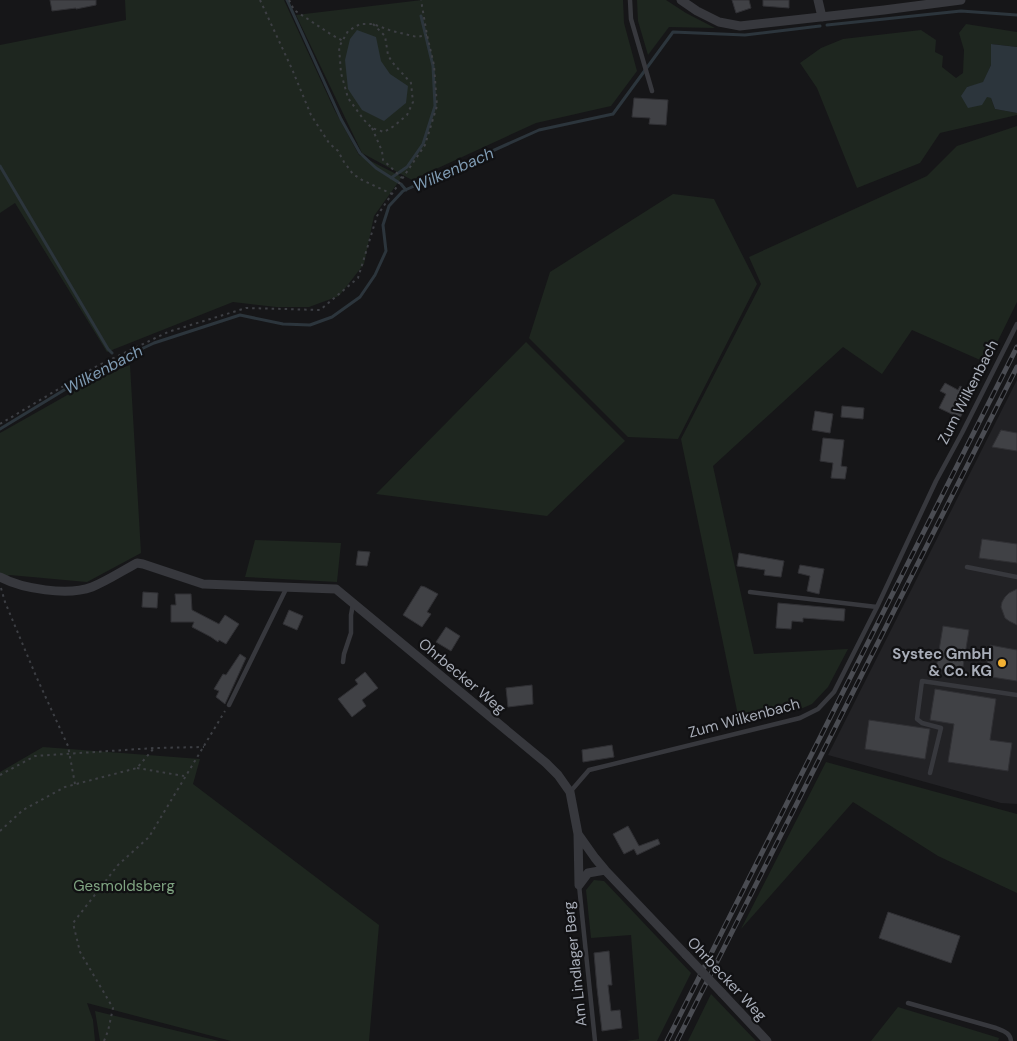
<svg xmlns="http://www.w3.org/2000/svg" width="1017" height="1041" font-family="'DM Sans',sans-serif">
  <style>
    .built { fill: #222225 }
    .green { fill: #1e261f }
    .water { fill: #2c353c }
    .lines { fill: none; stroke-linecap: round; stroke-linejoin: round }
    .stream { stroke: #2c353c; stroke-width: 3 }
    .building { fill: #404145; stroke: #303034 }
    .path { stroke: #3d3f44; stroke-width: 2; stroke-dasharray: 2.5 4; stroke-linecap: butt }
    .service { stroke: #37383d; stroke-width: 4.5 }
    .minor { stroke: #37383d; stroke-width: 9 }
    .rail-casing { stroke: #4a4c52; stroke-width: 5 }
    .rail { stroke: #111113; stroke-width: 3; stroke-dasharray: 9; stroke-linecap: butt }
    .minor-bridge { stroke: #37383d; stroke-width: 9 }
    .poi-dot { fill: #f2b134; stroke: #111113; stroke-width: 2 }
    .labels { text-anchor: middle; stroke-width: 4.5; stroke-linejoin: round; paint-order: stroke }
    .street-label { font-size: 15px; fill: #a8adb8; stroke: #111113 }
    .poi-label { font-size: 15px; font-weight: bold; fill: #a8adb8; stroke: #111113; text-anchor: end }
    .park-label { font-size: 15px; fill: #7fa381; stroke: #111113 }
    .water-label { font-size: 16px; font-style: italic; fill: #7f9bb3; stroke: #111113 }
  </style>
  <rect width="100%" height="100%" fill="#161618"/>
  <path class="built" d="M1017,380V804L1001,803L828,755Z"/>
  <path class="green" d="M125,0H284L334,109L359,155L402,177L374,216L364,264L339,296L309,307H276L233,302L107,352L15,203L0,213V45L126,20Z
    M422,0H623L624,23L637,71L611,106L536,123L412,180L362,153L296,15Z
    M637,0H666L686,13L715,28L669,27L648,55L638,21Z
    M966,24L1017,32V47L992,44L991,65L983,83L967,87L991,98L995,109L1017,113V115L940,133L920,163L857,188L817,88L800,63L821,48L843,39L921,30L936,40L935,52L943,56L942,67L956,78L963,73L964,50L959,33Z
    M1017,126V302L987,363L912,330L882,374L843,347L713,466L754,654L848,649L828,687L812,704L796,711L740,725L681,439L761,284L749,257L927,176L957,146Z
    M673,194L714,199L757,284L678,439L628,437L529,338L550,272Z
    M526,342L625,441L547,516L376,494Z
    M130,365L141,553L87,582L10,575L0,579V433L101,376Z
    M255,540L341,543L337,582L245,577Z
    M43,747L200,759L193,784L379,925L369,1041H231L87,1003L93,1020L95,1041H0V772Z
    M826,762L1017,814V893L938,856L853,802L741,929Z
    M594,880L604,881L691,973L657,1041H626L639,1039L631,935L591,938L586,890Z
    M711,994L756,1041H688Z
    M898,1007L999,1038L998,1041H871Z
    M95,1011L219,1041H100Z"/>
  <path class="water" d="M357,30L376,37L381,61L390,74L408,86L406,103L384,121L362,110L348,89L345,60L350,39Z
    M991,44L1017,47V113L995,109L991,98L987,97L982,105L968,108L961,96L967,87L983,82L991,65Z"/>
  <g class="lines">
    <path class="stream" d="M287,0L341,119L360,153L376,168L398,182
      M827,25L961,11L1017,15
      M0,166L108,349L112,353
      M391,178L407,167L423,144L435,106L433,66L421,16
      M401,184L406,190
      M0,429L97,370L154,343L240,315L283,324L310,325L332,317L360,297L375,275L386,251L383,225L389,206L403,191L539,130L613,114L673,32L745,35L820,26"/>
  </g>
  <path class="building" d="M50,0H96V5L76,9V8L52,11Z
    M732,0H749L751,8L736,13Z
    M763,0H789V8L763,6Z
    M634,98L668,100L666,125L649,124L650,118L632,117Z
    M945,383L958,390L960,386L973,393L960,418L939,408L946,394L940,391Z
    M842,406L864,408L863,419L841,417Z
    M815,411L833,414L830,433L812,430Z
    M1001,430L1017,433V451L992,447Z
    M823,438L844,440L841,466L847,467L845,479L831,478L833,463L820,461Z
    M982,539L1017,544V563L979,558Z
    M358,551L370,552L367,566L356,565Z
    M739,553L784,561L781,577L764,575L765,570L737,566Z
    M800,565L824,569L819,594L807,591L810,576L798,573Z
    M421,586L425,587L438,594L427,612L431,614L422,627L403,615Z
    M1017,589V625L1009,621L1005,618L1001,607L1002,602L1005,597L1009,593Z
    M143,592L158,593L157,608L142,607Z
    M175,594H191L192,610L219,624L225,615L239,624L226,644L219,640L218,642L211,637L192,627L194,622H171V605H176Z
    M778,603L845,609L844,621L803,618V622L792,621L791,629L776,628Z
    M289,610L303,616L297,630L283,624Z
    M943,626L969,630L962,673L936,669Z
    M446,627L460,636L451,651L436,642Z
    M990,645L1017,650V681L985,676Z
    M240,654L246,658L225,704L216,697L219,691L214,689L223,674L226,675Z
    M365,672L378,688L362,700L366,706L352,717L338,699L358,684L355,680Z
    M532,685L533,704L508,707L506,688Z
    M935,689L996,699L990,740L1012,743L1008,771L948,762L954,724L930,720Z
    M869,720L930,729L925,759L865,749Z
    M612,745L614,757L583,762L582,750Z
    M628,826L639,846L658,839L660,844L637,855L634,849L624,854L613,834Z
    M888,912L960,936L951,963L879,938Z
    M609,951L612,985H608L611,1011L620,1010L622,1028L602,1031L597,988L594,953Z"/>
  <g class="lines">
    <path class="path" d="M260,0L292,69L311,115L329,143L338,151L344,162L353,174L362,180L392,194
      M289,0L294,10L332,35L343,41
      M373,24L385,36L388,55L392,62L411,83L413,102L407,115L394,126L384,132L372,128L364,120L348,98L341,73L339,47L348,31L360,24H373L392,31L417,37L427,35
      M372,128L382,151L383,160L402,178
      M0,424L97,366L168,332L246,308L320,310L358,278L377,216L425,145L437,106L434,65L427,35L421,0
      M1,588L5,602L36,676L68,746L75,784
      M137,768L184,776
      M0,775L35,756L154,748L204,747
      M0,831L23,810L65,787L137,768L154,748
      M104,1041L108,1031L113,1008L80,952L73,923L118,865L149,837L225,711"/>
    <path class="service" d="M630,0L631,19L652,91
      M967,567L1017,577
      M750,592L877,607
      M343,662L344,654L351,633V615L353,604
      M229,705L287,587
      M930,773L941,728L922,723L917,719L922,681L1017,695
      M570,792L589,770L800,718L818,709L834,692L877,607L936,481L962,433L1017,324
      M579,885L595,1041
      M908,1003L996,1028C1003,1031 1010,1032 1011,1041"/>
    <path class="minor" d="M681,0L697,11L719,22L740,26L884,10L961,0
      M818,0L822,17
      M0,577C22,589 68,596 92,587C107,581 122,571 137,563L143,564L203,584L336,589L546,763L558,775L570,792L578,834L579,885
      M578,834L595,858L605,870
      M579,885L588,873L605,870L686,955
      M722,993L767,1041"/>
    <defs>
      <path id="rail" d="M667,1041L1017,347
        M677,1041L1017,367"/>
    </defs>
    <use href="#rail" class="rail-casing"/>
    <use href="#rail" class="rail"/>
    <path class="minor-bridge" d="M686,955L722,993"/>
  </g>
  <circle class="poi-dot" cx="1002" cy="663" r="5"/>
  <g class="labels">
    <g class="street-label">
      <text transform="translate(968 392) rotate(-63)" y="5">Zum Wilkenbach</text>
      <text transform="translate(462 676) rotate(40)" y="5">Ohrbecker Weg</text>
      <text transform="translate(744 718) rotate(-15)" y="5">Zum Wilkenbach</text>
      <text transform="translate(575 964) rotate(-96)" y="5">Am Lindlager Berg</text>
      <text transform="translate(727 979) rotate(47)" y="5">Ohrbecker Weg</text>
    </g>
    <g class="poi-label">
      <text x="992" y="659">Systec GmbH<tspan x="992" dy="17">&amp; Co. KG</tspan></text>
    </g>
    <g class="park-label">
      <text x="124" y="891">Gesmoldsberg</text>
    </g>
    <g class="water-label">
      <text transform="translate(453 169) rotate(-24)" y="6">Wilkenbach</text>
      <text transform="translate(103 369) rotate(-28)" y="6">Wilkenbach</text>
    </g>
  </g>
</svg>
